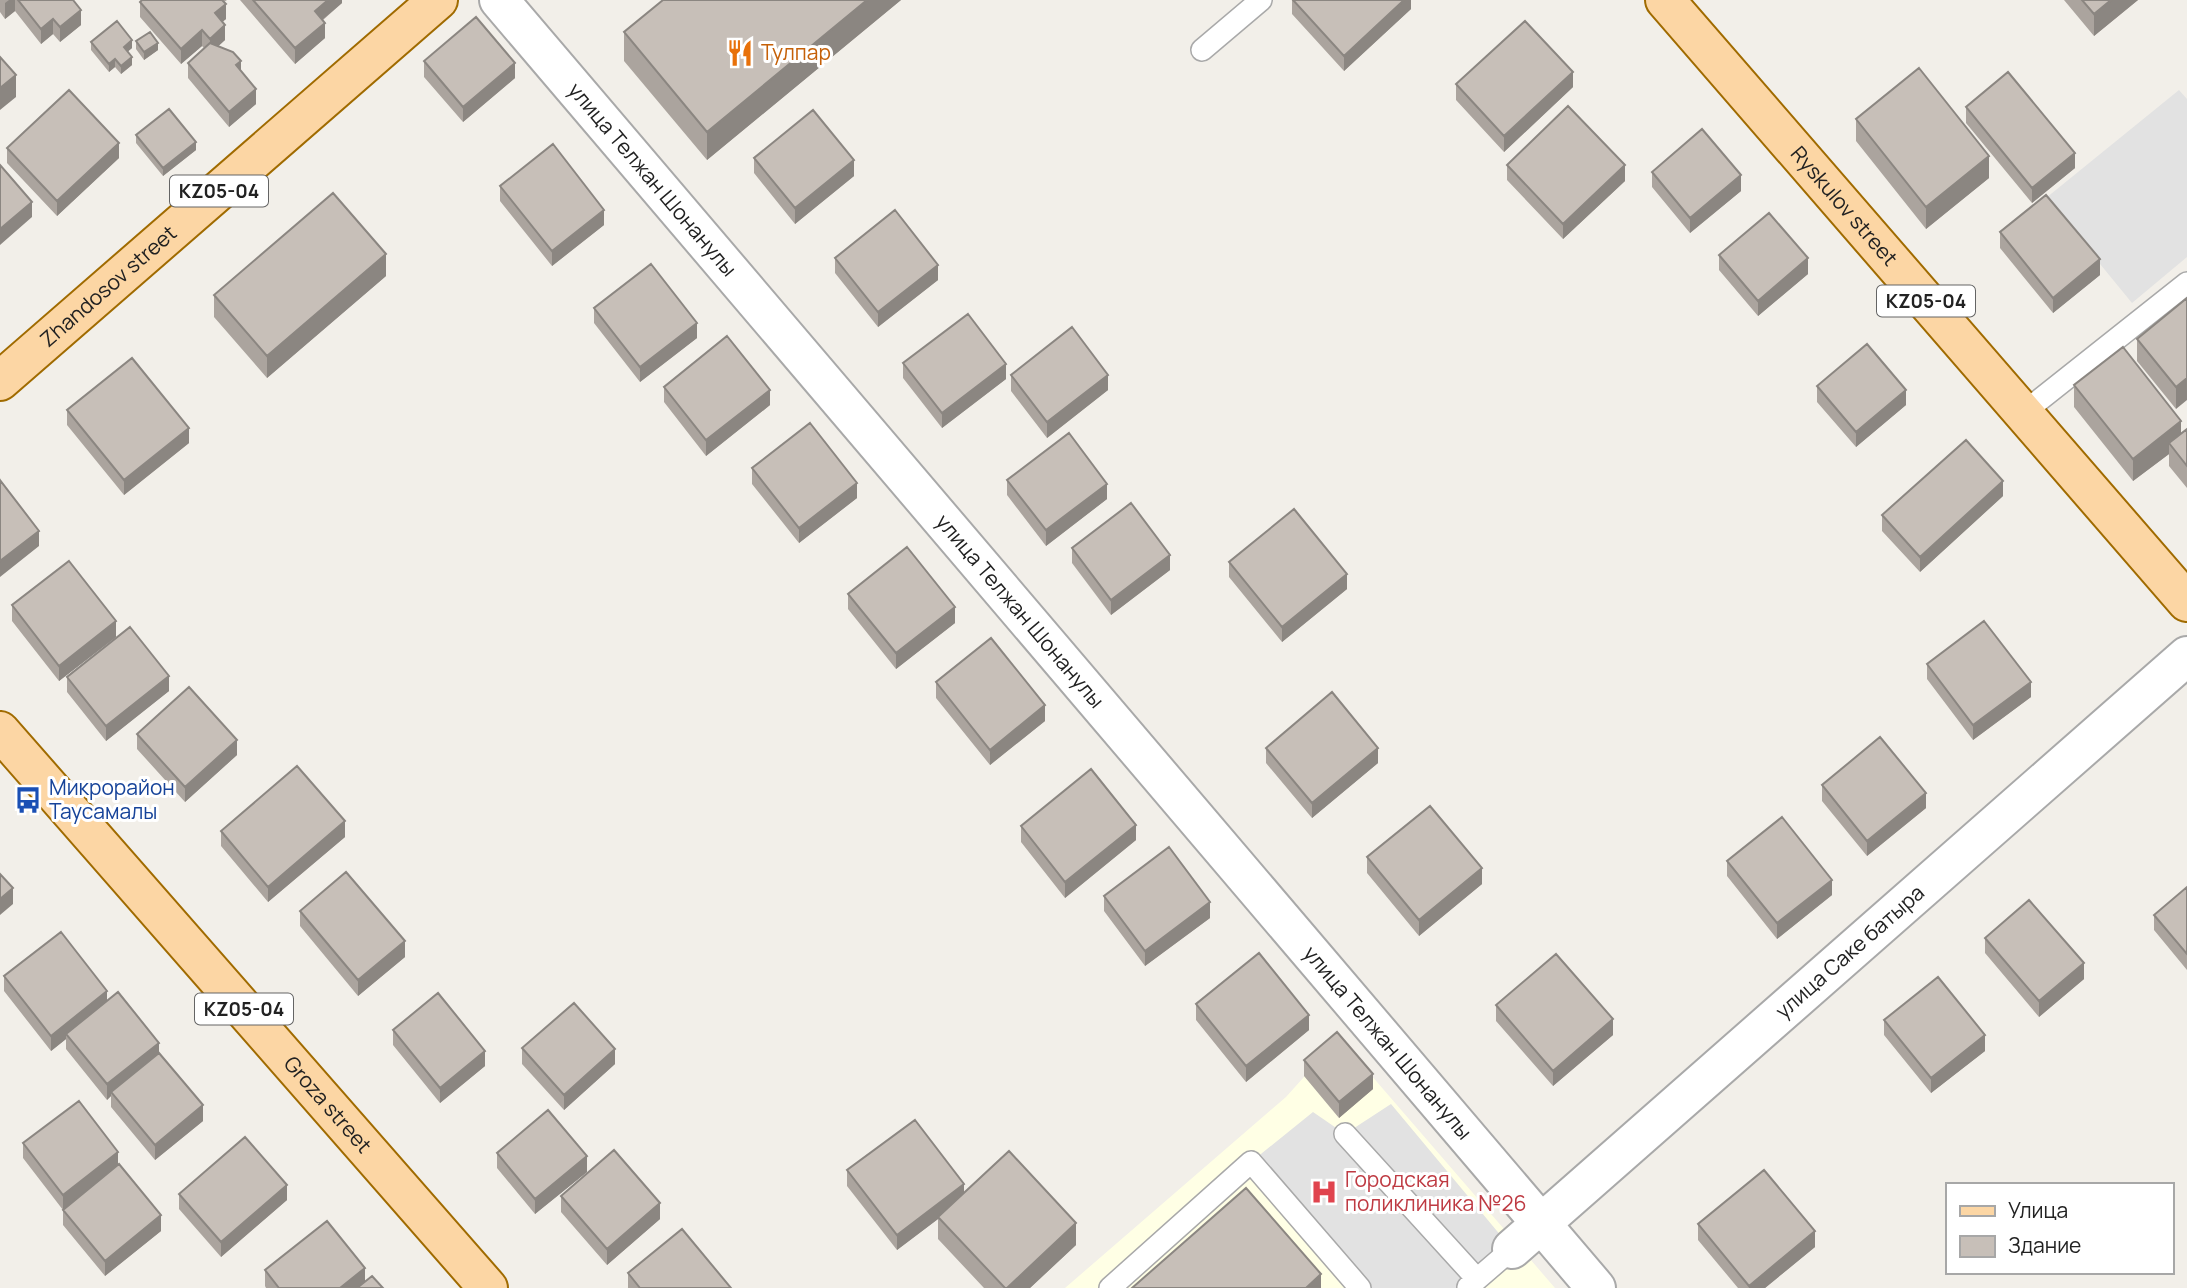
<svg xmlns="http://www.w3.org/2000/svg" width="2187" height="1288" font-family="Manrope,sans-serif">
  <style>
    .education { fill: #ffffe5 }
    .parking { fill: #e2e2e2 }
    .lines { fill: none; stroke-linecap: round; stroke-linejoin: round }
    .service-casing { stroke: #a9a9a9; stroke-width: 24 }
    .minor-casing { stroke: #a9a9a9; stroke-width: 42 }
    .primary-casing { stroke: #a06b00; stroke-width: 42 }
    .service { stroke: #fff; stroke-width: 21 }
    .minor { stroke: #fff; stroke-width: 38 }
    .primary { stroke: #fcd6a4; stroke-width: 38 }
    .wall { fill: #aba49e }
    .shaded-wall { fill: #8b8681 }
    .building { fill: #c7bfb8; stroke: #8b8681; stroke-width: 2 }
    .labels { text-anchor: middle; stroke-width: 6; stroke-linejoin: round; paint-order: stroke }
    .shield { fill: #fff; stroke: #646464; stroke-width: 2 }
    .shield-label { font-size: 19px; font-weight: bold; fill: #222 }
    .food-label { font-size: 21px; fill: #c56008; stroke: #fff; text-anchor: start }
    .street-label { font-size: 21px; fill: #222; stroke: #fff }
    .transit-label { font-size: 21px; fill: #164399; stroke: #fff; text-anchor: start }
    .health-label { font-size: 21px; fill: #be3a42; stroke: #fff; text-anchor: start }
  </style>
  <rect width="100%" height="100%" fill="#f2efe9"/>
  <path class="education" d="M1339,1038L1555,1288H1065L1286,1097Z"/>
  <path class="parking" d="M2179,90L2187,99V257L2132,303L2046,198Z
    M1391,1104L1512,1249L1467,1288H1360L1251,1162L1313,1112L1345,1134Z"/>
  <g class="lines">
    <defs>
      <path id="service" d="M1202,50L1261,0
        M2023,413L2187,283
        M1345,1134L1477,1279
        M1468,1287L1512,1249
        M1110,1288L1251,1162L1360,1288"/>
      <g id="minor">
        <path id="s1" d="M499,0L1596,1288"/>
        <path id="s2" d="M1512,1249L2187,656"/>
      </g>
      <g id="primary">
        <path id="s3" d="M1665,0L2187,602"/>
        <path id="s4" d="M0,381L438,0"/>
        <path id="s5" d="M0,731L488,1288"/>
      </g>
    </defs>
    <use href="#service" class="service-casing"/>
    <use href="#minor" class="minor-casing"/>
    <use href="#primary" class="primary-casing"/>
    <use href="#service" class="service"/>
    <use href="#minor" class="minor"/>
    <use href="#primary" class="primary"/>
  </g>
  <path class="wall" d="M0,0H73L81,25L60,42L53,34L41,44L15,11L5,19L0,12Z
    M142,0H227L224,2L226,19L222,22L225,40L218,46L241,71L256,104L229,127L188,78V63L204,48L202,46L181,64L140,17V2Z
    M240,0H342V3L323,20L325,38L295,64Z
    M663,0H901L707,160L624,61V32Z
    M1292,0H1411V9L1344,71L1292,14Z
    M2064,0H2138L2094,36Z
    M136,41L158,50L144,60L136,49Z
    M91,42L132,48L128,51L132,65L121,74L115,67L109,72L91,50Z
    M424,61L515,78L463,122L424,77Z
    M1456,84L1573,87L1504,152L1456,100Z
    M1966,107L2075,168L2032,203L1966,123Z
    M1856,119L1989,178L1926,229L1856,141Z
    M136,135L196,150L163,176L136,143Z
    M7,148L119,158L57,216L7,163Z
    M754,158L854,176L795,224L754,173Z
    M1507,165L1625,181L1563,239L1507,180Z
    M1652,172L1741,191L1690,233L1652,187Z
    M500,186L604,225L552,266L500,201Z
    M2000,232L2100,275L2053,313L2000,248Z
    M1719,255L1808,274L1758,316L1719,270Z
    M835,258L938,280L878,327L835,273Z
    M386,276L267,378L214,317V295Z
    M2187,298L2176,409L2137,361V339Z
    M594,308L697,338L640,382L594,323Z
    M903,363L1006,379L942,428L903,378Z
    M1011,375L1108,390L1047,438L1011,391Z
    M2074,385L2181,433L2187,429V488L2169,466V454L2133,481L2074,407Z
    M1817,386L1906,405L1856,447L1817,402Z
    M664,387L770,405L706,456L664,402Z
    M67,410L189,443L124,495L67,425Z
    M752,468L857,498L799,543L752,484Z
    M1007,480L1107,499L1046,546L1007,495Z
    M2003,496L1920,572L1882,531V515Z
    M1072,548L1170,570L1111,615L1072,563Z
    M1229,562L1347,589L1282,642L1229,577Z
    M848,594L955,623L896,669L848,609Z
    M12,605L116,637L59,681L12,621Z
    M1927,664L2031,697L1973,740L1927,679Z
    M67,677L169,691L106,741L67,692Z
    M936,682L1045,721L990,765L936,698Z
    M137,734L237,755L185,802L137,749Z
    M1266,748L1378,763L1312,818L1266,763Z
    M1822,785L1926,808L1867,856L1822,801Z
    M1021,826L1136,840L1065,898L1021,842Z
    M221,831L345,837L268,902L221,846Z
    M1367,857L1482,884L1419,936L1367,873Z
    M1727,861L1832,895L1777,939L1727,876Z
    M2187,887V970L2154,930V915Z
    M1104,896L1210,918L1145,966L1104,911Z
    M300,911L405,957L358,996L300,926Z
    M1985,938L2084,979L2039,1017L1985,953Z
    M4,976L107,1000L159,1053L203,1121L155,1160L111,1107V1096L107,1100L66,1049V1039L51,1051L4,991Z
    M1196,1004L1309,1030L1246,1082L1196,1020Z
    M1496,1005L1613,1035L1553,1086L1496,1021Z
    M1884,1020L1985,1051L1931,1093L1884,1035Z
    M393,1030L485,1066L440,1103L393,1045Z
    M522,1048L615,1064L564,1110L522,1064Z
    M1304,1060L1373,1089L1339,1118L1304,1076Z
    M23,1143L118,1164L161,1231L105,1276L63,1225V1210L23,1158Z
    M497,1153L587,1172L535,1214L497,1168Z
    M847,1170L964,1193L1076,1245L1030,1288H984L938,1239V1219L897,1250L847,1186Z
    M179,1194L287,1200L221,1257L179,1209Z
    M561,1196L660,1219L607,1265L561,1212Z
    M1698,1224L1815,1247L1765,1288H1738L1698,1240Z
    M265,1270L365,1281L383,1288H266L265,1286Z
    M628,1273L731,1288H628Z"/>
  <path class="shaded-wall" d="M9,0H15V11L5,19V3Z
    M328,0H342V3L315,26V11Z
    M867,0H901L707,160V132Z
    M1404,0H1411V9L1344,71V56Z
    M2111,0H2138L2094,36V14Z
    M226,4V19L215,28V13Z
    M81,10V25L60,42V27Z
    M53,19V34L41,44V29Z
    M325,23V38L295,64V48Z
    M225,25V40L210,54V39Z
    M202,30V46L181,64V49Z
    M132,40V48L124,55V47Z
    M158,43V50L144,60V52Z
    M132,57V65L121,74V66Z
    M115,59V67L109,72V64Z
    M241,61V77L236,65Z
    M515,63V78L463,122V107Z
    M1573,72V87L1504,152V136Z
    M16,75V97L0,110V88Z
    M256,89V104L229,127V112Z
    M196,142V150L163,176V168Z
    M119,143V158L57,216V201Z
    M2075,153V168L2032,203V188Z
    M1989,156V178L1926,229V207Z
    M854,160V176L795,224V208Z
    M1625,165V181L1563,239V224Z
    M1741,175V191L1690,233V218Z
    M32,202V217L0,245V229Z
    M604,210V225L552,266V251Z
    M386,254V276L267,378V356Z
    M1808,258V274L1758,316V301Z
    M2100,259V275L2053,313V298Z
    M938,265V280L878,327V312Z
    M697,323V338L640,382V367Z
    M1006,364V379L942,428V413Z
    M1108,375V390L1047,438V422Z
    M2187,378V400L2176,409V387Z
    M770,390V405L706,456V440Z
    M1906,390V405L1856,447V432Z
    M2181,421V444L2169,443V454L2133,481V459Z
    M189,428V443L124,495V480Z
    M2003,481V496L1920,572V557Z
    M857,483V498L799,543V528Z
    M1107,484V499L1046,546V530Z
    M39,531V546L0,577V561Z
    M1170,555V570L1111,615V600Z
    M1347,574V589L1282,642V627Z
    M955,607V623L896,669V653Z
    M116,621V637L59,681V666Z
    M169,676V691L106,741V726Z
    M2031,682V697L1973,740V725Z
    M1045,705V721L990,765V750Z
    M237,740V755L185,802V787Z
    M1378,748V763L1312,818V803Z
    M1926,793V808L1867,856V841Z
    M345,821V837L268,902V887Z
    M1136,825V840L1065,898V882Z
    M1482,868V884L1419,936V920Z
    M1832,880V895L1777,939V923Z
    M13,888V904L0,915V899Z
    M1210,902V918L1145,966V951Z
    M405,941V957L358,996V980Z
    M2084,963V979L2039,1017V1001Z
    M107,991V1007L66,1034V1039L51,1051V1036Z
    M1309,1015V1030L1246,1082V1066Z
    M1613,1019V1035L1553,1086V1071Z
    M1985,1035V1051L1931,1093V1078Z
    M159,1043V1058L111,1092V1096L107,1100V1084Z
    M615,1049V1064L564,1110V1095Z
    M485,1051V1066L440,1103V1088Z
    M1373,1074V1089L1339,1118V1102Z
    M203,1105V1121L155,1160V1145Z
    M118,1152V1168L63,1210V1195Z
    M587,1156V1172L535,1214V1199Z
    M964,1184V1200L938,1217V1219L897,1250V1235Z
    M287,1185V1200L221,1257V1242Z
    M660,1203V1219L607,1265V1249Z
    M161,1215V1231L105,1276V1261Z
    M1076,1223V1245L1030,1288H1007Z
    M1815,1231V1247L1765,1288H1749V1286Z
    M365,1268V1284L360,1288H340Z
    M1321,1274V1288H1306Z"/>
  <path class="building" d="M18,0H73L81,10L60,27L53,19L41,29Z
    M142,0H222L226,4L215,13L225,25L210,39L202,30L181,49L140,2Z
    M253,0H328L315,11L325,23L295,48Z
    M663,0H867L707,132L624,32Z
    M1293,0H1404L1344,56Z
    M2082,0H2111L2094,14Z
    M476,17L515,63L463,107L424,61Z
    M117,21L132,40L124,47L132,57L121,66L115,59L109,64L91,42Z
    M1525,21L1573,72L1504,136L1456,84Z
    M150,32L158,43L144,52L136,41Z
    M210,43L233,52L241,61L236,65L256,89L229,112L188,63Z
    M0,57L16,75L0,88Z
    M1919,68L1989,156L1926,207L1856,119Z
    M2008,72L2075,153L2032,188L1966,107Z
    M69,90L119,143L57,201L7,148Z
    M1568,106L1625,165L1563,224L1507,165Z
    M169,109L196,142L163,168L136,135Z
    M813,110L854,160L795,208L754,158Z
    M1702,129L1741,175L1690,218L1652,172Z
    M553,144L604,210L552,251L500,186Z
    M0,165L32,202L0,229Z
    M333,193L386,254L267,356L214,295Z
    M2046,195L2100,259L2053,298L2000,232Z
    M895,210L938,265L878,312L835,258Z
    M1769,213L1808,258L1758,301L1719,255Z
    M651,264L697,323L640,367L594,308Z
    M2187,298V378L2176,387L2137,339Z
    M968,314L1006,364L942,413L903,363Z
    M1072,327L1108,375L1047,422L1011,375Z
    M727,336L770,390L706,440L664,387Z
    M1867,344L1906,390L1856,432L1817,386Z
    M2123,347L2181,421L2133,459L2074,385Z
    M132,358L189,428L124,480L67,410Z
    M810,423L857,483L799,528L752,468Z
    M2187,429V466L2169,443Z
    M1069,433L1107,484L1046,530L1007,480Z
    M1966,440L2003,481L1920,557L1882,515Z
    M0,480L39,531L0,561Z
    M1131,503L1170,555L1111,600L1072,548Z
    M1294,509L1347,574L1282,627L1229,562Z
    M907,547L955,607L896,653L848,594Z
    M69,561L116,621L59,666L12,605Z
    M1984,621L2031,682L1973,725L1927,664Z
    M130,627L169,676L106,726L67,677Z
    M991,638L1045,705L990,750L936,682Z
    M189,687L237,740L185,787L137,734Z
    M1332,692L1378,748L1312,803L1266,748Z
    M1880,737L1926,793L1867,841L1822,785Z
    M297,766L345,821L268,887L221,831Z
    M1091,769L1136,825L1065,882L1021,826Z
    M1430,806L1482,868L1419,920L1367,857Z
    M1782,817L1832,880L1777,923L1727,861Z
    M1169,847L1210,902L1145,951L1104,896Z
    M346,872L405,941L358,980L300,911Z
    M0,874L13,888L0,899Z
    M2187,887V954L2154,915Z
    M2029,900L2084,963L2039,1001L1985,938Z
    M61,932L107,991L51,1036L4,976Z
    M1259,953L1309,1015L1246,1066L1196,1004Z
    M1556,954L1613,1019L1553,1071L1496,1005Z
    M1938,977L1985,1035L1931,1078L1884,1020Z
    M118,992L159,1043L107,1084L66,1034Z
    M438,993L485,1051L440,1088L393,1030Z
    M574,1003L615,1049L564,1095L522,1048Z
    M1337,1032L1373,1074L1339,1102L1304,1060Z
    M159,1053L203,1105L155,1145L111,1092Z
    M79,1101L118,1152L63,1195L23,1143Z
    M548,1110L587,1156L535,1199L497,1153Z
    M915,1120L964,1184L897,1235L847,1170Z
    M245,1137L287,1185L221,1242L179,1194Z
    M614,1150L660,1203L607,1249L561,1196Z
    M1009,1151L1076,1223L1007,1288H1005L938,1217Z
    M119,1164L161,1215L105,1261L63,1210Z
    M1764,1170L1815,1231L1749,1286L1698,1224Z
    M1246,1188L1321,1274L1306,1288H1132Z
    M327,1221L365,1268L340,1288H279L265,1270Z
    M682,1229L731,1288H640L628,1273Z
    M372,1276L383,1288H357Z"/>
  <defs>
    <symbol id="restaurant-bare" viewBox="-9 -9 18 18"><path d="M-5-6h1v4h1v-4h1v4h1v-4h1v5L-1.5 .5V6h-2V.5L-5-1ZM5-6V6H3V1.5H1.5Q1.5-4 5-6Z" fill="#e8710a" stroke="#fff" stroke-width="2.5" paint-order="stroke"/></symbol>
    <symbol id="bus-bare" viewBox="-9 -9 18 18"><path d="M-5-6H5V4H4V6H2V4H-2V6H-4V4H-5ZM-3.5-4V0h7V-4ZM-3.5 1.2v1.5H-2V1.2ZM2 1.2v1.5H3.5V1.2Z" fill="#1a4fb4" stroke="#fff" stroke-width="2.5" paint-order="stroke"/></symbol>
    <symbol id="hospital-bare" viewBox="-9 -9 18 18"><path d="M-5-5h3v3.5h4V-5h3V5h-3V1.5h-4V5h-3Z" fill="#e0444e" stroke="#fff" stroke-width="2.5" paint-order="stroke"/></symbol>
  </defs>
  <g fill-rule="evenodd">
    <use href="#restaurant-bare" x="721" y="34" width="38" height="38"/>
    <use href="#bus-bare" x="9" y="781" width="38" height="38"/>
    <use href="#hospital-bare" x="1305" y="1173" width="38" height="38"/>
  </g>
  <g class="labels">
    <g class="shield">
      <rect x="170" y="175.5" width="98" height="31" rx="5"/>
      <rect x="1877" y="285.5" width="98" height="31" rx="5"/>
      <rect x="195" y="993.5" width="98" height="31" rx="5"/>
    </g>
    <g class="shield-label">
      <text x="219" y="198">KZ05-04</text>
      <text x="1926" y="308">KZ05-04</text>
      <text x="244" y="1016">KZ05-04</text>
    </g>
    <g class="food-label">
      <text x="761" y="60">Тулпар</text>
    </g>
    <g class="street-label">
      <text dy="7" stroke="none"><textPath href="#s1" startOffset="236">улица Телжан Шонанулы</textPath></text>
      <text dy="7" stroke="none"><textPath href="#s3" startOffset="273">Ryskulov street</textPath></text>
      <text dy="7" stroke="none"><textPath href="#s4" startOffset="144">Zhandosov street</textPath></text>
      <text dy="7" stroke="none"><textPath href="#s1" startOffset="803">улица Телжан Шонанулы</textPath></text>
      <text dy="7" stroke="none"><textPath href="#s2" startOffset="450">улица Саке батыра</textPath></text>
      <text dy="7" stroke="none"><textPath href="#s1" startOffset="1370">улица Телжан Шонанулы</textPath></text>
      <text dy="7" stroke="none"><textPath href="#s5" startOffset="497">Groza street</textPath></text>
    </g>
    <g class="transit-label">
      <text x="49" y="795">Микрорайон<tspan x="49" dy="24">Таусамалы</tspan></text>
    </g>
    <g class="health-label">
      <text x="1345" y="1187">Городская<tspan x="1345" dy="24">поликлиника №26</tspan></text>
    </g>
  </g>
  <rect x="1946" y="1183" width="228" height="91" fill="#ffffff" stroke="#a7a7a7" stroke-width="2"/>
  <rect x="1960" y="1206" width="35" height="10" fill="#fcd6a4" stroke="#a7a7a7" stroke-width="2"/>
  <text x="2008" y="1218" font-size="21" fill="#222222">Улица</text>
  <rect x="1960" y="1236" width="35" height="21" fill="#c7bfb8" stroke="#a7a7a7" stroke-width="2"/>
  <text x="2008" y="1253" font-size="21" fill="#222222">Здание</text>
</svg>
